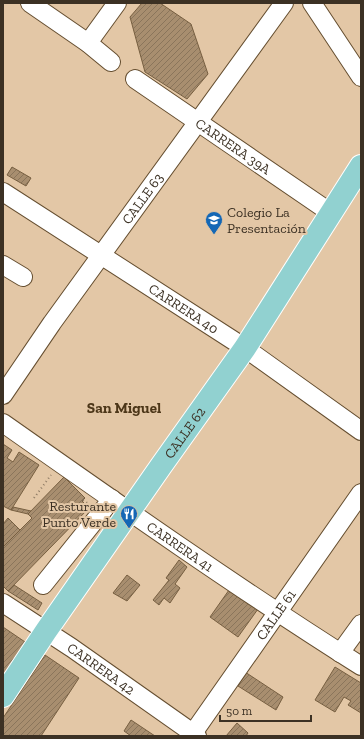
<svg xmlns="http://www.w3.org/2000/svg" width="364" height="739" font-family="'Zilla Slab',serif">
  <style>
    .building { fill: url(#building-hatch); stroke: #775f41 }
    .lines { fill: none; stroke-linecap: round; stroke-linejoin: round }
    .minor-casing { stroke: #654e30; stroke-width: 20 }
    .major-casing { stroke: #fff; stroke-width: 24 }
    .path { stroke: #8e7b64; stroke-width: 2; stroke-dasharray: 1 3; stroke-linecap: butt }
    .minor { stroke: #fff; stroke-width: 18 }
    .major { stroke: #91d1d0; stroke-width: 22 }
    .labels { text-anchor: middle; stroke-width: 4; stroke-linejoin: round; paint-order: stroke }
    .street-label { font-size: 14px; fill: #3c3124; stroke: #e3c7a6 }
    .poi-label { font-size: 14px; fill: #3c3124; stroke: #e3c7a6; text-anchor: start }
    .neighbourhood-label { font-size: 15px; font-weight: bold; fill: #4d3719; stroke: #e3c7a6 }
  </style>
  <defs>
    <pattern id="building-hatch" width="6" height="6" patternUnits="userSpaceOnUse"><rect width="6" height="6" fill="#a88e6f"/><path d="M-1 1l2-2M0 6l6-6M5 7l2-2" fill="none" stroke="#8a755b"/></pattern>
  </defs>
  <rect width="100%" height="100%" fill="#e3c7a6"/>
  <path class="building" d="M142,3H160L191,24L208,74L187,99L145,72L130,17Z
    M12,167L31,178L26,186L7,175Z
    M3,444L12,450L7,458L13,462L19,452L39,465L11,510L3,506Z
    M64,477L85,498L82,501L89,508L8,591L3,586V547L32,518L28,514Z
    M13,507L31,511L28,514L11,510Z
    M8,518L20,530L3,547V524Z
    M179,560L187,567L175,584L180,588L170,603L164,598L159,605L153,600L169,580L166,578Z
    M127,575L140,585L127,601L113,593Z
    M14,585L42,603L38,610L8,591Z
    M229,590L258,609L238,637L210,617Z
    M3,627L31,646L3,688Z
    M45,655L79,678L41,736H3V718Z
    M335,667L361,683V713L348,705L351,701L344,697L335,712L315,700Z
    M245,672L283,697L276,710L238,686Z
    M131,720L155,736H131L124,731Z
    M237,723L248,733L246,736H226Z"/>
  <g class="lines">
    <defs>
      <g id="minor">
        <path d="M30,3L88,43L111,62"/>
        <path d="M312,3L361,77"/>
        <path d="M88,43L117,3"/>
        <path id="s1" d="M135,79L331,213"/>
        <path id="s2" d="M3,192L245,348L361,431"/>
        <path d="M3,265L23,277"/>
        <path id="s3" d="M3,395L52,323L284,3"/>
        <path id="s4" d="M3,423C121,506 239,589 361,666"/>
        <path d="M43,585L112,499"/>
        <path id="s5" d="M3,603L72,648L197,736"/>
        <path d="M340,653L361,624"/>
        <path id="s6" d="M191,736L361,493"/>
      </g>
      <g id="major">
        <path id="s7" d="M3,696L46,631L161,466L245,348L361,166"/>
      </g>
    </defs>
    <use href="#minor" class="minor-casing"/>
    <use href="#major" class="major-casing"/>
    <path class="path" d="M34,498L51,475
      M83,500L89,504"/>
    <use href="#minor" class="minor"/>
    <use href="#major" class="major"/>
  </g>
  <defs>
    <symbol id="school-pin" viewBox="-11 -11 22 30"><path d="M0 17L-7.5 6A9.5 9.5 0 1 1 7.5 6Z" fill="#1467b5" stroke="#e3c7a6"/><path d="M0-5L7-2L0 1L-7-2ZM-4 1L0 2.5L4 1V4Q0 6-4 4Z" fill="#fff"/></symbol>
    <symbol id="restaurant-pin" viewBox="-11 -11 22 30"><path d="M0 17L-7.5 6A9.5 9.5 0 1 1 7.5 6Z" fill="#1467b5" stroke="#e3c7a6"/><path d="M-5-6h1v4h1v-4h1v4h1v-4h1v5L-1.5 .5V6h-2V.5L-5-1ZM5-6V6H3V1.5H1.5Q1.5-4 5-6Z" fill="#fff"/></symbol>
  </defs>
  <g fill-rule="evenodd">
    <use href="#school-pin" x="204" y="210" width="20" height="27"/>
    <use href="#restaurant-pin" x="119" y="504" width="20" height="27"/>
  </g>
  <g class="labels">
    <g class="street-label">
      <text dy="5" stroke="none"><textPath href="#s1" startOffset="119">CARRERA 39A</textPath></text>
      <text dy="5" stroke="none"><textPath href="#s3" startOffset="241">CALLE 63</textPath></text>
      <text dy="5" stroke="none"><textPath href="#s2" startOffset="215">CARRERA 40</textPath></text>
      <text dy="5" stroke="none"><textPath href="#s7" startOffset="320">CALLE 62</textPath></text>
      <text dy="5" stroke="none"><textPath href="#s4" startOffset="216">CARRERA 41</textPath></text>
      <text dy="5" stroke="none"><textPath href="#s6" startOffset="148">CALLE 61</textPath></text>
      <text dy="5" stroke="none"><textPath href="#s5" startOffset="118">CARRERA 42</textPath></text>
    </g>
    <g class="poi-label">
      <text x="227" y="217">Colegio La<tspan x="227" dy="16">Presentación</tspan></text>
      <text x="116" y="511" text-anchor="end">Resturante<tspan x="116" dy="16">Punto Verde</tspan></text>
    </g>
    <g class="neighbourhood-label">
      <text x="124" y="413">San Miguel</text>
    </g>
  </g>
  <rect width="364" height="739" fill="none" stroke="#3c3124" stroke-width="8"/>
  <path d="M220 715v6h91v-6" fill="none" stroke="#3c3124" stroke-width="2"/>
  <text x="226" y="715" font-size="12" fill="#3c3124" stroke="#e3c7a6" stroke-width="3" paint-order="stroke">50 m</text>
</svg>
